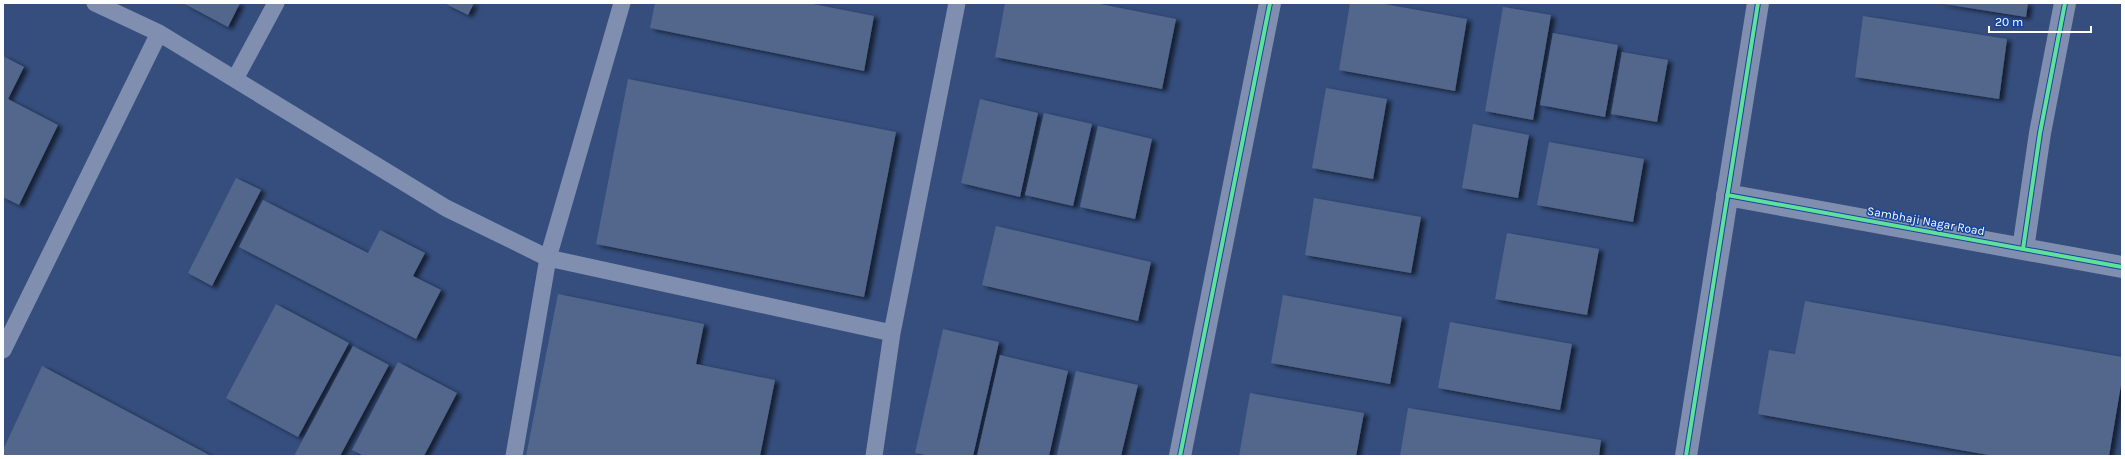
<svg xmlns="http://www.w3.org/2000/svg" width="2125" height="459" font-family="Karla,sans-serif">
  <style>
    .building { fill: #52668b; filter: url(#shadow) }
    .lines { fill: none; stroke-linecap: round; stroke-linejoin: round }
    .service { stroke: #808faf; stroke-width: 17 }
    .minor { stroke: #808faf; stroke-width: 22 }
    .cycleway-casing { stroke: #16459c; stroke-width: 6 }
    .cycleway { stroke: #60e19b; stroke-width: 4 }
    .labels { text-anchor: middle; stroke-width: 3; stroke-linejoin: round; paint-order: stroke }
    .street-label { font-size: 12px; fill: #fff; stroke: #16459c }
  </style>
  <defs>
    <filter id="shadow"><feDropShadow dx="4.5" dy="2.5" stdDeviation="2" flood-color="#0009"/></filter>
  </defs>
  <rect width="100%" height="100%" fill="#354e7d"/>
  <path class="building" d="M183,3H240L228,27Z
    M444,3H474L468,15Z
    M655,3H808L874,16L864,71L650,28Z
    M1005,3H1095L1176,19L1162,89L995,57Z
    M1350,3H1379L1467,19L1455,91L1339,70Z
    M1938,3H2028L2026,17Z
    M1503,7L1551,15L1533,120L1485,111Z
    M1863,16L2007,39L1999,99L1855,77Z
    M1553,33L1618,45L1605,117L1540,105Z
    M1622,52L1668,60L1657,122L1611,114Z
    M3,56L24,67L8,99L58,125L19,205L3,197Z
    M628,79L896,132L864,297L596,244Z
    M1326,88L1387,99L1373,179L1312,168Z
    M980,99L1038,113L1020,197L961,183Z
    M1044,113L1092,124L1073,206L1025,195Z
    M1473,124L1529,135L1518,198L1462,188Z
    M1098,126L1152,139L1135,219L1080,207Z
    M1549,142L1644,159L1633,222L1537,205Z
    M236,178L261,190L212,286L188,273Z
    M1314,198L1421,217L1411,273L1305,255Z
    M263,200L368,253L380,230L425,253L413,276L441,290L416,339L239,247Z
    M996,226L1151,262L1138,321L982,285Z
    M1507,233L1599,249L1587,315L1495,299Z
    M558,294L704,324L696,364L775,380L760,456H526Z
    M1283,295L1402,317L1390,384L1271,363Z
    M1805,301L2122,357V379L2109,456H1994L1758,414L1769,350L1795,354Z
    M276,304L349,343L298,437L226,398Z
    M1450,322L1572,344L1560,410L1438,388Z
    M943,329L999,342L973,456H930L915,453Z
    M353,346L389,365L340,456H294Z
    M1000,355L1068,371L1049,456H977Z
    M398,362L457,393L424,456H364L352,450Z
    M42,366L211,456H3V450Z
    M1076,371L1138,385L1121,456L1057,455Z
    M1250,393L1364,413L1356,456H1239Z
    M1408,408L1601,440L1599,456H1400Z"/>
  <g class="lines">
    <path class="service" d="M159,33L446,208L548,258L892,333
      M235,79L276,3
      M3,350L159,33L95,3
      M514,456L548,258L622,3
      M874,456L892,333L957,3"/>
    <path class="minor" d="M1727,195L2122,267
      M2023,249L2040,133L2065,3
      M1180,456L1270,3
      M1686,456L1758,3"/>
    <defs>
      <path id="cycleway" d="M1727,195L2122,267
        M2023,249L2040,133L2065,3
        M1180,456L1270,3
        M1686,456L1758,3"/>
    </defs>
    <use href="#cycleway" class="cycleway-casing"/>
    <use href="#cycleway" class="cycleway"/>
  </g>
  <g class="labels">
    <g class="street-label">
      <text transform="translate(1926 221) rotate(10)" y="4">Sambhaji Nagar Road</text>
    </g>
  </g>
  <rect width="2125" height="459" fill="none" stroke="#ffffff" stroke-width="8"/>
  <path d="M1989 26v6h102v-6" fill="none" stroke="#ffffff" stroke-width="2"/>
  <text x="1995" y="26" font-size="12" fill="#ffffff" stroke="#16459c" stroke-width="3" paint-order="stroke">20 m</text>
</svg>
